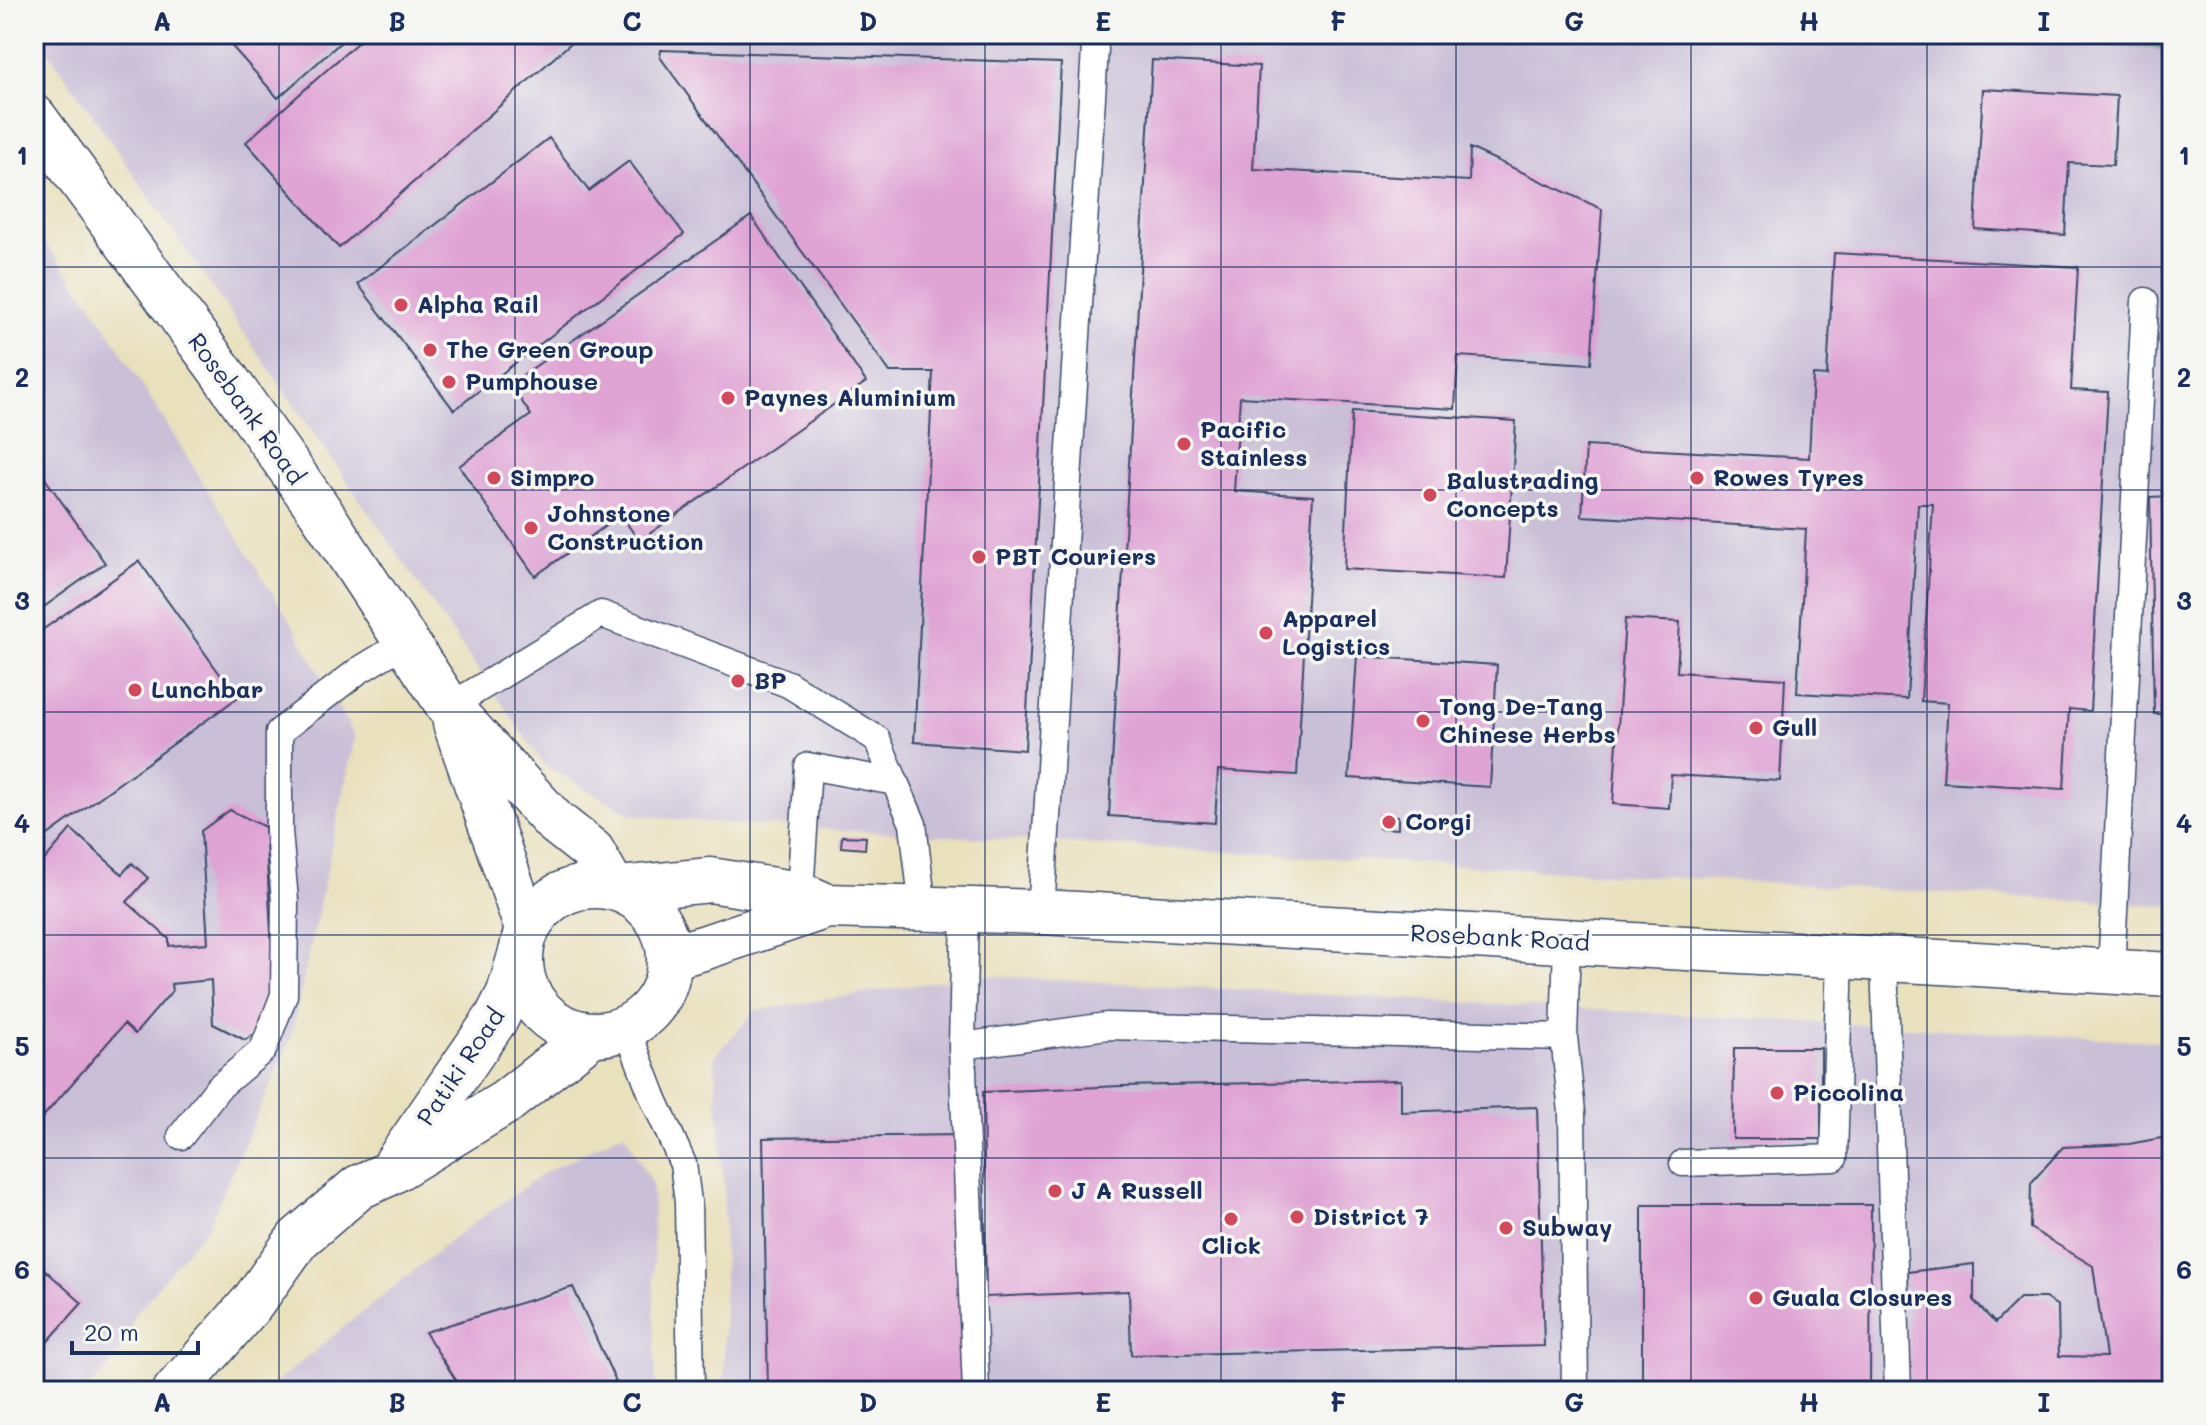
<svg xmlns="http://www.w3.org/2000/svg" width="2206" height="1425" font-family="Mali,sans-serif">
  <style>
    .industrial { fill: #c9bfd7 }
    .green { fill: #80ca87; stroke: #4e7c72; stroke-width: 2 }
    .building { fill: #dfa3d4 }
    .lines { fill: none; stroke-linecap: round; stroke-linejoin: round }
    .lane-casing { stroke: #3a4a6c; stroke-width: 29 }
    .secondary-casing { stroke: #3a4a6c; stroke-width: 47 }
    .lane { stroke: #fff; stroke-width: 26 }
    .secondary { stroke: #fff; stroke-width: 44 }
    .grid { fill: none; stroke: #1b2f5e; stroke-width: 2; stroke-opacity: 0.55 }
    .poi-dot { fill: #d1495b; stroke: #f6f6f2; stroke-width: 3 }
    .labels { text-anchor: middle; stroke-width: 7; stroke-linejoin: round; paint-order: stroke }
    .poi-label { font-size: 24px; font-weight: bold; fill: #1b2f5e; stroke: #f6f6f2; text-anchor: start }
    .street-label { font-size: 24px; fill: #1b2f5e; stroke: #f6f6f2 }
    .neatline { fill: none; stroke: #1b2f5e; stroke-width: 3 }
    .grid-label { font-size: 26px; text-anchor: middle; font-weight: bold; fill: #1b2f5e }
  </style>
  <rect width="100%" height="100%" fill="#f6f6f2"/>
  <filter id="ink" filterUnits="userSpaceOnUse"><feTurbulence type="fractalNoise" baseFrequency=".0125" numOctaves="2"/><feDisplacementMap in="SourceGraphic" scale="16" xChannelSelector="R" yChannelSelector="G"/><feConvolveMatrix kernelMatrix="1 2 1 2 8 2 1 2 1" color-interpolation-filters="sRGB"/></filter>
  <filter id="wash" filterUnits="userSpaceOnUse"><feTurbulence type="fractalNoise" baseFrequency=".006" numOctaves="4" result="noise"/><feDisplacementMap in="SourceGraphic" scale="32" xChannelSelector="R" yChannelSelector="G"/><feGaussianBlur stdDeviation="1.8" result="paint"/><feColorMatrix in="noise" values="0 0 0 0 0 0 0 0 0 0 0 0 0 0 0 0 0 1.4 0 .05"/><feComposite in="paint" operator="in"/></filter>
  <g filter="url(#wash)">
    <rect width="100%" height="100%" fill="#e9e0bc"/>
    <path class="industrial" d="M36,34H1979L2172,49V906L702,822L631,814L545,766Z
      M34,228L92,305L295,629L355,737L291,1038L209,1224L134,1316L126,1347L87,1391H34Z
      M977,975L2172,1042V1391H724V1191L714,1057L755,1011Z
      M624,1132L652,1184L656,1391H265L460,1233L541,1175Z"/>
    <path class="green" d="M1979,34H2172V49Z"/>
    <g id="blocks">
      <path class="building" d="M221,34H350L278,98Z
        M367,34H581L339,248L246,142Z
        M661,50L1061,63L1025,750L914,742L933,372H890L660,57Z
        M1152,60L1259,66L1253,169L1469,181L1470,148L1602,209L1591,364L1458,356L1455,409L1240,397L1234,491L1313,496L1297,775L1218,770L1215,823L1109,816Z
        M1983,89L2117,96L2113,165L2069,163L2065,235L1975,229Z
        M549,138L589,191L629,161L684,234L454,410L358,284Z
        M751,216L866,382L639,541L621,515L535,576L459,466L531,415L510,384Z
        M1834,253L2078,267L2071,390L2108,392L2090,711L2069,709L2064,789L1943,782L1948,703L1921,701L1933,504H1918L1907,699L1797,693L1806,529L1582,516L1586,446L1809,458L1813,375L1827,376Z
        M1352,411L1516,421L1506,578L1344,569Z
        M34,463L105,563L34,614Z
        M2172,496V714H2154L2150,497Z
        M139,561L237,698L34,845V636Z
        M1625,619L1680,622L1677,672L1785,679L1780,781L1671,775L1669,808L1613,804Z
        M1357,656L1497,665L1490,787L1349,778Z
        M230,810L265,827L276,1020L245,1040L213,1024L211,980L171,984L172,991L135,1034L124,1024L34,1127V872L71,829L122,874L132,863L148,878L127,902L169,939V946L208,943L201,831Z
        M1379,815L1398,816V829L1379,828Z
        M842,836L866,837L865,849L841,847Z
        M1734,1048H1821V1139H1733Z
        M1401,1080V1112L1537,1107L1544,1346L1131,1355L1129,1291L986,1297L983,1092L1122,1086Z
        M958,1135L963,1391H768L763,1138Z
        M2172,1136V1391H1910L1908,1272L1974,1264V1301L1995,1323L2020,1298H2045L2058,1306L2059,1356L2106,1357L2093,1266L2030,1228L2031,1183L2063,1147L2129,1144Z
        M1642,1205H1871L1870,1391H1642Z
        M34,1260L82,1303L34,1357Z
        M573,1287L620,1391H463L425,1332Z"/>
    </g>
  </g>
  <g filter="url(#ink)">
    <use href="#blocks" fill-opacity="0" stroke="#3a4a6c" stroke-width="2"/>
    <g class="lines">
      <defs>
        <path id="lane" d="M449,707L601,614L788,684L877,739L895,782
          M800,894L808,766L895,782L913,824L923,909
          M965,910L962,1046L976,1391
          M1041,912L1095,49
          M1567,942L1564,1037L1572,1112L1575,1391
          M1884,959L1898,1391
          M2111,971L2145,301
          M627,1029L653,1097L683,1164L688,1202L691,1391
          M962,1046L1107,1026L1564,1037
          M181,1136L218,1088L263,1050L284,995L285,901L279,831V732L358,671L406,642
          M1683,1163L1834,1158L1840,956"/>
        <path id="secondary" d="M34,117L218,367L320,511L449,707L554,821L592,851L612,886
          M455,723L527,929
          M521 960a74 74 0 1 1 148 0a74 74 0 1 1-148 0Z
          M620,889L710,880L800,894L827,906
          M670,957L703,948L827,906L1041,912L2172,975
          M397,1162L497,1017L509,993L521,952
          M175,1391L253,1302L298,1239L359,1187L388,1174L506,1102L591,1035"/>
      </defs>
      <use href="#lane" class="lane-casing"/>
      <use href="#secondary" class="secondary-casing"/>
      <use href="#lane" class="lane"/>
      <use href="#secondary" class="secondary"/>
    </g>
  </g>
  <path class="grid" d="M279,34V1391M515,34V1391M750,34V1391M985,34V1391M1221,34V1391M1456,34V1391M1691,34V1391M1927,34V1391M34,267H2172M34,490H2172M34,712H2172M34,935H2172M34,1158H2172"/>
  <g class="poi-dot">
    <circle cx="401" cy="305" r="8"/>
    <circle cx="430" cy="350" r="8"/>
    <circle cx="449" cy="382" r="8"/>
    <circle cx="728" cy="398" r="8"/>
    <circle cx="1184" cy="444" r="8"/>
    <circle cx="494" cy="478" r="8"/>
    <circle cx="1697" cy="478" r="8"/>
    <circle cx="1430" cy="495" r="8"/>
    <circle cx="531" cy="528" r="8"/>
    <circle cx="979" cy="557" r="8"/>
    <circle cx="1266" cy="633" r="8"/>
    <circle cx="738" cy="681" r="8"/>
    <circle cx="135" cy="690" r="8"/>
    <circle cx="1423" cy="721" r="8"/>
    <circle cx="1756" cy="728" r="8"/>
    <circle cx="1389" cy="822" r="8"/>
    <circle cx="1777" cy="1093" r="8"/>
    <circle cx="1055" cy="1191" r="8"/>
    <circle cx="1297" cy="1217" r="8"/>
    <circle cx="1231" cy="1219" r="8"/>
    <circle cx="1506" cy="1228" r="8"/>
    <circle cx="1756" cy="1298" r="8"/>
  </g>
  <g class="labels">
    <g class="poi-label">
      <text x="417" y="313">Alpha Rail</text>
      <text x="446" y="358">The Green Group</text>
      <text x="465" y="390">Pumphouse</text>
      <text x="744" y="406">Paynes Aluminium</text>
      <text x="1200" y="438">Pacific<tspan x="1200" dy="28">Stainless</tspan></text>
      <text x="510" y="486">Simpro</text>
      <text x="1713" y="486">Rowes Tyres</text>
      <text x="1446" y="489">Balustrading<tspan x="1446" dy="28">Concepts</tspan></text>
      <text x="547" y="522">Johnstone<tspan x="547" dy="28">Construction</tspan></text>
      <text x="995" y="565">PBT Couriers</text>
      <text x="1282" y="627">Apparel<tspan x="1282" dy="28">Logistics</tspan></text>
      <text x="754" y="689">BP</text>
      <text x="151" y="698">Lunchbar</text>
      <text x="1439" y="715">Tong De-Tang<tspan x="1439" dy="28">Chinese Herbs</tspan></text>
      <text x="1772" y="736">Gull</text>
      <text x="1405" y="830">Corgi</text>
      <text x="1793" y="1101">Piccolina</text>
      <text x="1071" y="1199">J A Russell</text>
      <text x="1313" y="1225">District 7</text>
      <text x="1522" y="1236">Subway</text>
      <text x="1231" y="1254" text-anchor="middle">Click</text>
      <text x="1772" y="1306">Guala Closures</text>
    </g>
    <g class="street-label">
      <text transform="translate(246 409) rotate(54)" y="8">Rosebank Road</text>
      <text transform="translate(1500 938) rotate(3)" y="8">Rosebank Road</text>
      <text transform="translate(461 1067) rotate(-56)" y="8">Patiki Road</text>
    </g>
  </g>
  <rect width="2206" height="1425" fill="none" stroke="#f6f6f2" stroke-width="88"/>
  <path d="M72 1341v12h126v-12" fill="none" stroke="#1b2f5e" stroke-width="4"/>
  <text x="84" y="1341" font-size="24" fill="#1b2f5e" stroke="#f6f6f2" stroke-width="6" paint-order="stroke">20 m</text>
  <rect x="44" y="44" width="2118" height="1337" class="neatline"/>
  <g class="grid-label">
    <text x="162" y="31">A</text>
    <text x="397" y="31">B</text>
    <text x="632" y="31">C</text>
    <text x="868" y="31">D</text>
    <text x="1103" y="31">E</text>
    <text x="1338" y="31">F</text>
    <text x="1574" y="31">G</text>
    <text x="1809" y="31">H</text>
    <text x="2044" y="31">I</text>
    <text x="22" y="165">1</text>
    <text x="2184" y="165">1</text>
    <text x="22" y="387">2</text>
    <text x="2184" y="387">2</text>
    <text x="22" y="610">3</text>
    <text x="2184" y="610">3</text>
    <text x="22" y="833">4</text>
    <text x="2184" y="833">4</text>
    <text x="22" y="1056">5</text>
    <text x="2184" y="1056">5</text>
    <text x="22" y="1279">6</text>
    <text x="2184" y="1279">6</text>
    <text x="162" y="1412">A</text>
    <text x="397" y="1412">B</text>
    <text x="632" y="1412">C</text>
    <text x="868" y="1412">D</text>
    <text x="1103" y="1412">E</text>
    <text x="1338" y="1412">F</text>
    <text x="1574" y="1412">G</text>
    <text x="1809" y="1412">H</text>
    <text x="2044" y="1412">I</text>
  </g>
</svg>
